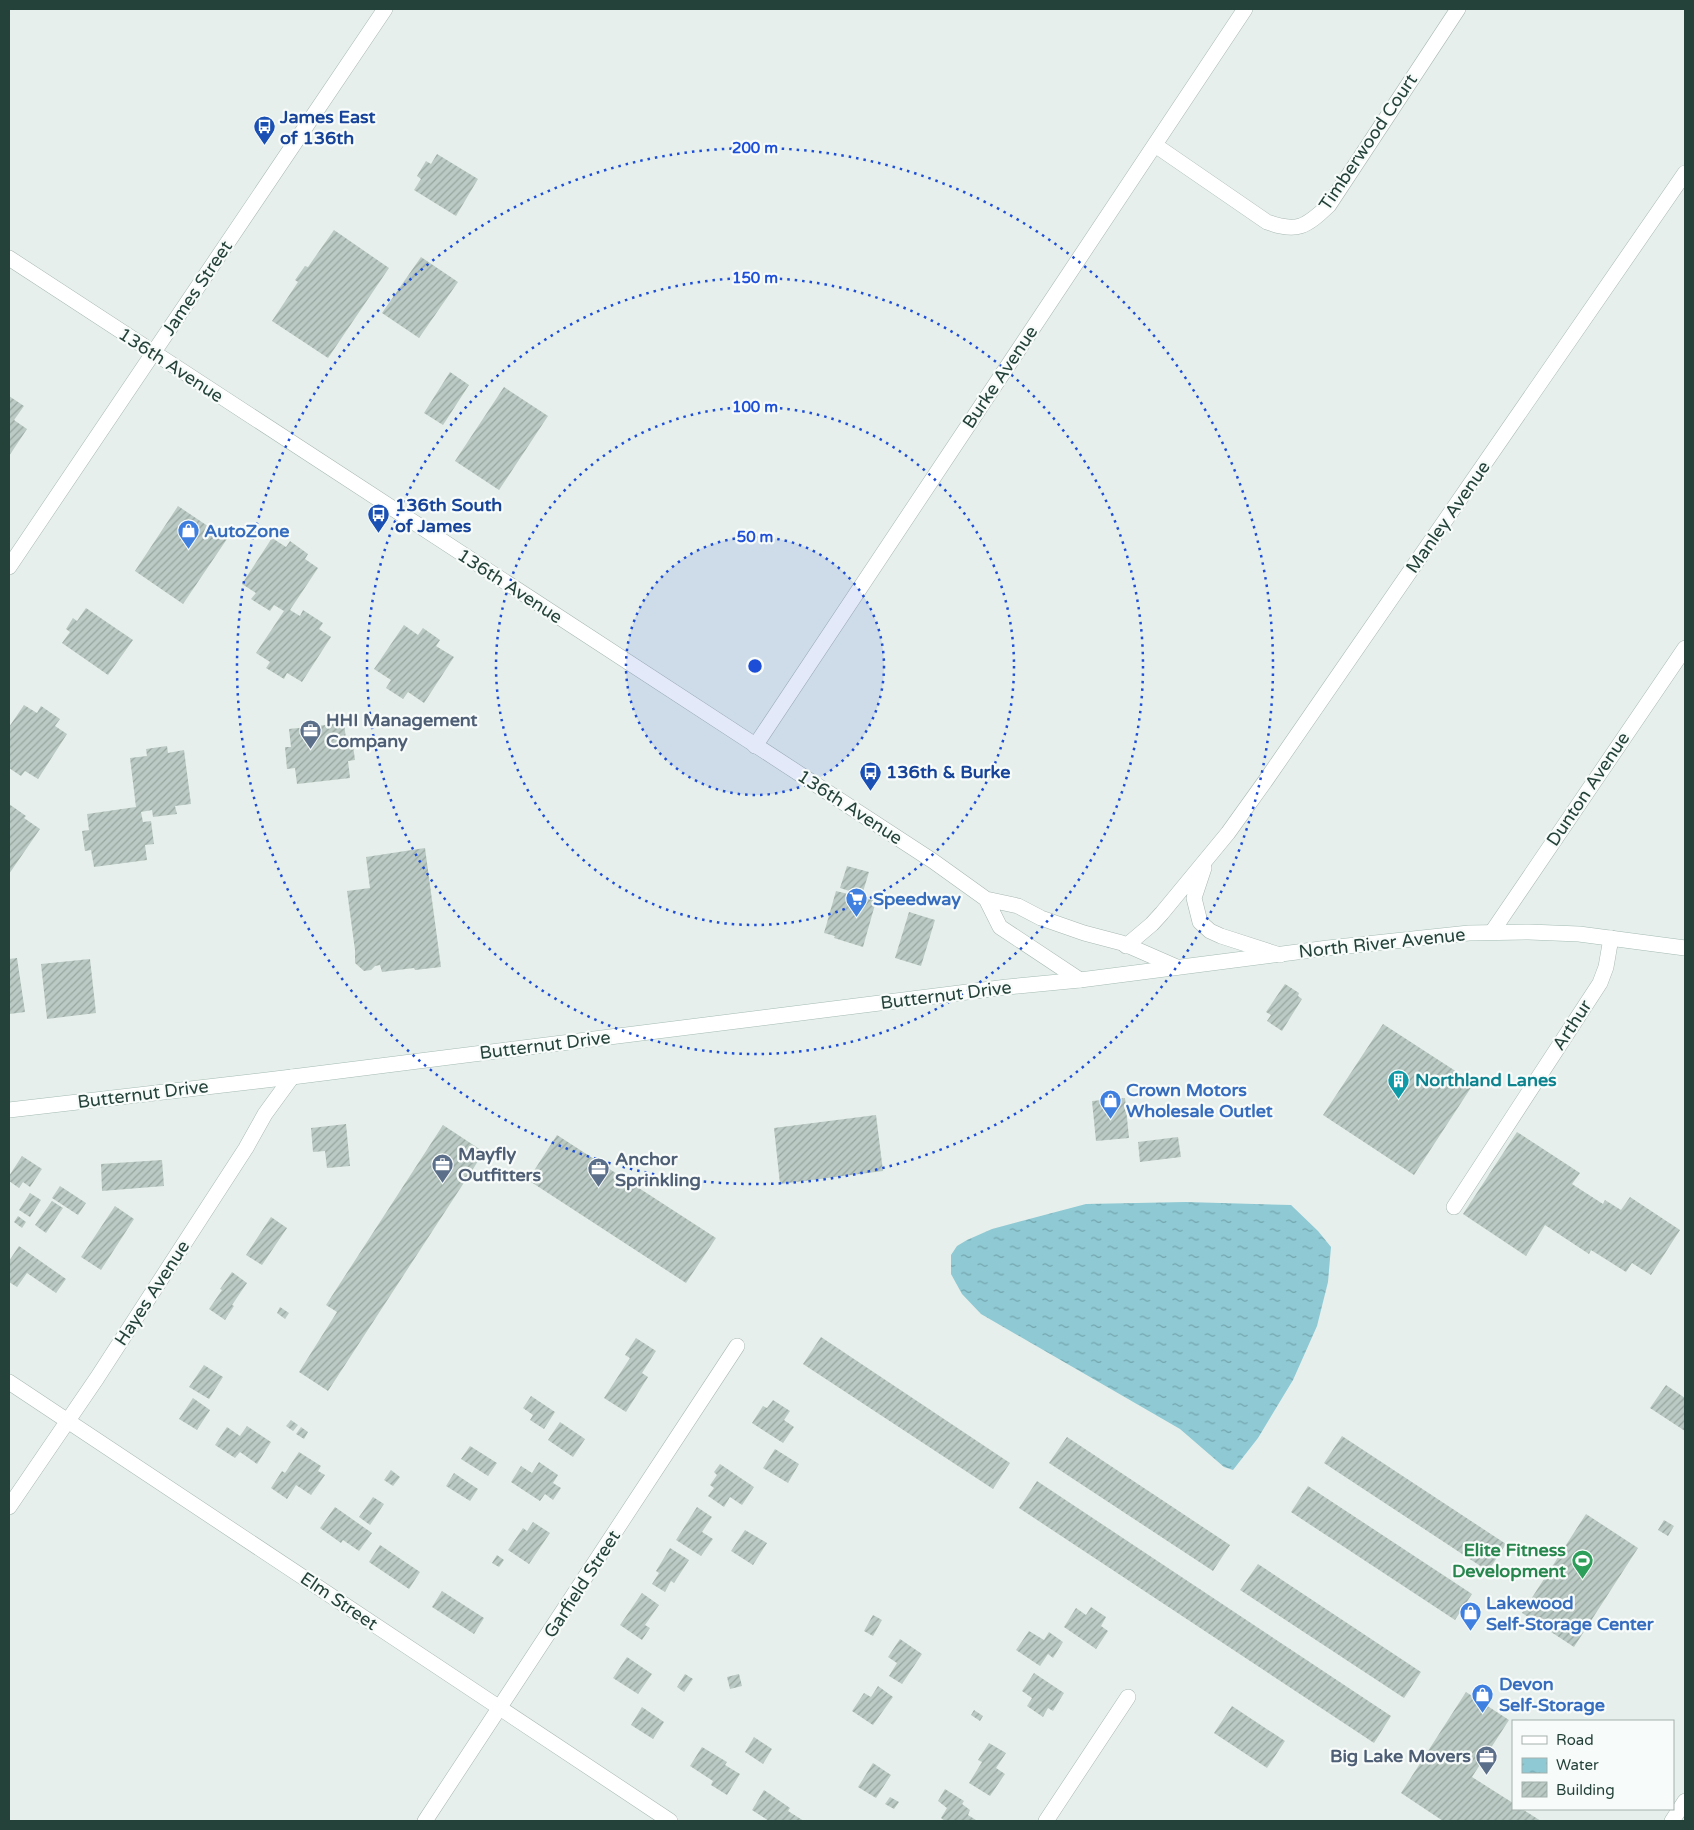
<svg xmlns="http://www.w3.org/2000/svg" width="1694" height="1830" font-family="'Varela Round',sans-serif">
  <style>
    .water { fill: url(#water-ripples) }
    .building { fill: url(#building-hatch) }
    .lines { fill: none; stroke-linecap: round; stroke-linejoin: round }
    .minor-casing { stroke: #a8b8b2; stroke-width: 16 }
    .tertiary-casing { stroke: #a8b8b2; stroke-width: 16 }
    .secondary-casing { stroke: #a4bbb3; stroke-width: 16 }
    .minor { stroke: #fff; stroke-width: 15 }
    .tertiary { stroke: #fff; stroke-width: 15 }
    .secondary { stroke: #fff; stroke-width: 15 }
    .ring { fill: none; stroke: #1d4ed8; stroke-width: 2.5; stroke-dasharray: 2.5 5 }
    .labels { text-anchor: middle; stroke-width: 4.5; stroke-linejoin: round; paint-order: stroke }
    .transit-label { font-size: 18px; font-weight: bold; fill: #164399; stroke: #f7fbf9; text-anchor: start }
    .street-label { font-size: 18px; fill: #24423a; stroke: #f7fbf9 }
    .shop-label { font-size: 18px; font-weight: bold; fill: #366cbe; stroke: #f7fbf9; text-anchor: start }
    .service-label { font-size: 18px; font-weight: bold; fill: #4e5e75; stroke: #f7fbf9; text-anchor: start }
    .culture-label { font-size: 18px; font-weight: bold; fill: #0d838f; stroke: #f7fbf9; text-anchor: start }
    .leisure-label { font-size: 18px; font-weight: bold; fill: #27864d; stroke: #f7fbf9; text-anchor: end }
    .centre { fill: #1d4ed8; stroke: #f7fbf9; stroke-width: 2.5 }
    .ring-label { font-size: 15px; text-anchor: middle; font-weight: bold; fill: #1d4ed8; stroke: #f7fbf9; stroke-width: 4.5; stroke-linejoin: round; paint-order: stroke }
  </style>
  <defs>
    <pattern id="water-ripples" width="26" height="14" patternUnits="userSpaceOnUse" patternTransform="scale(1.25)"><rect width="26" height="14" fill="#8ec9d4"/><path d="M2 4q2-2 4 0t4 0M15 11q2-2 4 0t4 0" fill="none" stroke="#74a5ad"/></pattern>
    <pattern id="building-hatch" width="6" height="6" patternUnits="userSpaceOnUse" patternTransform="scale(1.25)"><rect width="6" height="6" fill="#bbcac4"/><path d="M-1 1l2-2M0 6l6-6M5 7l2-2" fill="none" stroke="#98a6a0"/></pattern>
  </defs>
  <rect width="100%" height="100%" fill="#e6efeb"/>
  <path class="water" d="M1186,1202L1291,1205L1318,1231L1331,1247L1328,1282L1317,1326L1293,1380L1258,1438L1233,1470L1224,1467L1180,1429L981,1314L962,1294L951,1274V1255L957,1246L967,1240L992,1229L1086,1204Z"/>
  <path class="building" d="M437,154L478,179L456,216L414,190L421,179L417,176L426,161L431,164Z
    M334,230L389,268L328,358L272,321L298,282L295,280L305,266L308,267Z
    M421,257L458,282L419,338L382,313Z
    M450,372L469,385L443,425L424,413Z
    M504,387L548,416L499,490L455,461Z
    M9,396L24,406L14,420L27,429L9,456Z
    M178,506L227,539L183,604L135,571Z
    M272,538L286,547L290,541L308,554L305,559L318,568L290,610L300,616L303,610L323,623L319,629L331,637L302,682L287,673L284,679L266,668L270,662L256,653L284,611L274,605L270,611L251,599L256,593L242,584Z
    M86,608L133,640L108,675L62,643L70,632L66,629L73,618L77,621Z
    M404,625L418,635L423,628L440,640L436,646L454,657L424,703L408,692L403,699L386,688L391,680L374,669Z
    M24,705L37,713L41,706L60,719L55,726L67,734L38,779L25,771L21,776L9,768V727Z
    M344,723L346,739L352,738L355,760L348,761L350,778L297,784L295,768L287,769L285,747H291L289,729Z
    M167,746L168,753L184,750L191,804L175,806L177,814L153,817L152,810L141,812L143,822L151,821L154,844L145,845L147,860L94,867L91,850L85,851L82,831L89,830L87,814L136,807L130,758L147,756L146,749Z
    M9,804L26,816L24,818L40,829L9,874Z
    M425,848L441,967L415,970L414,968L382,972L380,965L375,966L371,970L364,971L355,963V950L347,891L370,888L366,857Z
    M847,866L869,872L862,895L840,888Z
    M836,891L876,901L863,947L834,938L835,936L824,933Z
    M909,912L935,920L921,966L895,958Z
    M17,958L25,1012L9,1014V959Z
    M90,959L96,1013L47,1019L41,964Z
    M1285,984L1299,993L1298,996L1302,999L1282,1031L1267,1021L1271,1015L1266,1012Z
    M1383,1024L1474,1083L1414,1175L1323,1115Z
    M1125,1098L1129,1138L1096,1141L1092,1101Z
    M876,1115L883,1171L780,1184L774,1128Z
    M346,1124L350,1166L327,1168L325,1151L313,1152L311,1128Z
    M443,1125L484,1152L328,1391L299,1372L337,1312L326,1305Z
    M1517,1132L1580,1173L1572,1184L1603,1204L1605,1200L1621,1210L1630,1197L1680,1230L1651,1275L1632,1263L1626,1272L1591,1250L1589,1254L1545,1225L1526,1256L1463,1214Z
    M557,1135L716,1238L686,1283L528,1180Z
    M1178,1137L1181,1157L1140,1162L1138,1142Z
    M22,1156L42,1169L30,1187L23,1182L19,1188L9,1181V1176Z
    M162,1160L164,1186L102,1191L101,1164Z
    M60,1186L86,1203L78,1215L52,1198Z
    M30,1193L41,1200L30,1217L19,1210Z
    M52,1201L63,1208L46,1233L35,1225Z
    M115,1206L134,1219L101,1270L81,1257Z
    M18,1216L26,1222L22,1228L14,1222Z
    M271,1217L287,1228L262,1265L246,1255Z
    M19,1246L66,1279L56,1293L27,1273L17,1287L9,1282V1261Z
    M232,1272L247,1283L232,1305L234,1306L225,1320L209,1309L222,1290L220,1289Z
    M280,1307L289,1313L285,1319L277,1313Z
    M821,1337L1010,1463L993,1489L803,1364Z
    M636,1338L656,1351L642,1373L648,1377L626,1412L604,1398L630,1358L625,1355Z
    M204,1365L223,1377L209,1399L189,1387Z
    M1666,1385L1685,1398V1431L1650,1408Z
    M531,1396L555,1412L544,1429L530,1420L533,1415L523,1408Z
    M193,1398L210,1410L197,1430L179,1419Z
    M773,1400L790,1411L784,1420L794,1427L783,1443L752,1423L763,1406L767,1408Z
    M291,1420L298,1425L293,1431L286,1426Z
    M560,1422L585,1439L573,1457L548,1440Z
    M247,1426L271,1442L257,1464L240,1452L235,1458L215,1445L227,1427L240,1436Z
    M301,1427L308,1432L304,1439L296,1434Z
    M1342,1436L1506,1544L1488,1571L1324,1463Z
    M1067,1437L1230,1545L1213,1571L1049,1463Z
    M470,1446L497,1463L488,1476L461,1459Z
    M775,1449L799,1464L788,1483L763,1468Z
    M299,1452L321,1466L318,1471L325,1475L311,1495L296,1485L287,1499L271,1488L282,1471L285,1473Z
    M539,1462L558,1475L553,1483L561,1488L553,1500L545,1494L540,1501L511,1482L521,1466L532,1473Z
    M720,1464L754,1487L742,1505L730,1497L724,1507L708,1496L714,1488L710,1485L717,1475L714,1472Z
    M391,1470L400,1477L393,1486L384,1480Z
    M454,1473L478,1489L470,1501L446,1486Z
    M1037,1481L1391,1716L1374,1743L1019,1508Z
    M1308,1486L1472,1594L1455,1620L1291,1512Z
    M373,1497L384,1504L370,1525L359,1517Z
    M335,1507L372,1533L359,1551L343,1540L341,1543L320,1528Z
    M697,1507L712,1517L702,1532L713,1539L701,1556L676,1540Z
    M1586,1514L1638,1548L1574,1647L1522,1613Z
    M1664,1520L1674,1526L1668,1536L1658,1530Z
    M533,1522L550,1533L529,1564L508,1550L523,1528L527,1531Z
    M745,1530L767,1543L753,1565L731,1551Z
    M380,1545L420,1572L409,1589L369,1562Z
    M670,1548L689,1560L674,1583L671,1581L665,1592L652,1584L659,1573L656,1571Z
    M497,1555L504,1560L499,1567L492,1563Z
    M1258,1564L1421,1672L1404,1698L1240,1590Z
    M442,1591L484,1618L474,1634L432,1607Z
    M642,1593L659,1605L645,1625L650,1628L642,1640L620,1625Z
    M1091,1607L1106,1617L1101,1626L1108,1631L1096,1649L1064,1627L1076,1608L1086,1615Z
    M873,1615L882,1620L873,1636L864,1631Z
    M1029,1631L1044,1640L1049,1632L1063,1642L1053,1658L1048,1654L1040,1666L1016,1650Z
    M900,1639L922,1654L902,1684L889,1676L897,1663L888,1657Z
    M627,1657L652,1674L638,1694L613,1678Z
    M1034,1673L1064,1693L1053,1711L1048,1708L1043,1717L1027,1706L1032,1698L1022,1691Z
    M685,1674L693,1679L684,1692L677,1687Z
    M739,1674L742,1686L730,1689L727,1677Z
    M878,1686L893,1697L873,1725L852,1711L864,1693L871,1697Z
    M1466,1692L1509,1720L1472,1777L1513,1803V1809H1522L1541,1821H1443L1401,1793Z
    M1232,1706L1285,1741L1267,1768L1214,1733Z
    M642,1707L664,1722L653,1739L631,1725Z
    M974,1710L983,1716L980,1721L971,1715Z
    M754,1737L772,1749L763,1764L745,1752Z
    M989,1743L1006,1753L996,1768L1005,1774L990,1796L969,1783L982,1762L978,1760Z
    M702,1747L727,1762L725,1765L740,1774L727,1795L711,1785L713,1781L690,1766Z
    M873,1763L891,1775L876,1798L858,1787Z
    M945,1789L964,1801L962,1804L970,1810L968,1815L976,1820L975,1821H945L941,1818L947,1808L938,1801Z
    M764,1790L790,1808L788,1811L804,1821H769L752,1810Z
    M890,1797L899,1802L894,1809L885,1804Z"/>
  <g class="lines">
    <defs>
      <path id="minor" d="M1155,145L1267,222C1297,233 1306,227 1329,205L1458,9
        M755,746L1245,9
        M1204,868L1194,898L1200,922L1210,931L1221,936L1280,955
        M1492,932L1685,648
        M1126,946L1152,924L1162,913L1228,833L1266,780L1685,173
        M1454,1207L1600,983L1606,967L1611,938
        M9,1382L670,1821
        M9,1507L97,1378L246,1148L265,1114L292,1077
        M425,1821L737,1346
        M1046,1821L1128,1697"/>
      <path id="tertiary" d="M9,258C316,461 624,662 933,861L986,899L1018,906L1041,918L1084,933L1122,943L1177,967
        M9,567L385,9
        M986,899L1000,927L1080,980
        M1672,1821L1685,1801"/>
      <path id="secondary" d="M9,1110L292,1077L1007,987L1080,980L1328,948L1469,933L1529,932L1579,934L1685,948"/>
    </defs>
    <use href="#minor" class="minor-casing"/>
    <use href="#tertiary" class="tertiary-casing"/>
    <use href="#secondary" class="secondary-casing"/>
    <use href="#minor" class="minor"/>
    <use href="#tertiary" class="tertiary"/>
    <use href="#secondary" class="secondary"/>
  </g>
  <circle cx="755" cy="666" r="129" fill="#1d4ed8" fill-opacity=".12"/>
  <g class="ring">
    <circle cx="755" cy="666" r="129"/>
    <circle cx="755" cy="666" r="259"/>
    <circle cx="755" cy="666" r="388"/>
    <circle cx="755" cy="666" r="518"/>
  </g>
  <defs>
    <symbol id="bus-pin" viewBox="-11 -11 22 30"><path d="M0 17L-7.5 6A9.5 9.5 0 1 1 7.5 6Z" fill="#1a4fb4" stroke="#f7fbf9"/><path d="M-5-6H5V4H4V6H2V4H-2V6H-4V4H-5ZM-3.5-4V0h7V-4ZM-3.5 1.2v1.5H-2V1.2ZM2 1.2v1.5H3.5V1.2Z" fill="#fff"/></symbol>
    <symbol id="shop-pin" viewBox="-11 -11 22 30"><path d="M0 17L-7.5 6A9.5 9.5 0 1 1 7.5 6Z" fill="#3f7fe0" stroke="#f7fbf9"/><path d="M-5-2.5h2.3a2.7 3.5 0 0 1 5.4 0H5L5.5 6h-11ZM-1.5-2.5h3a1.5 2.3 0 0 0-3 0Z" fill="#fff"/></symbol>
    <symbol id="office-pin" viewBox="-11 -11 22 30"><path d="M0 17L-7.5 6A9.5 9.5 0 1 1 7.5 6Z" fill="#5c6f8a" stroke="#f7fbf9"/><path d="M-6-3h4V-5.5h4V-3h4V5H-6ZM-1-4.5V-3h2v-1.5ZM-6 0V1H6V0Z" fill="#fff"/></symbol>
    <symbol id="supermarket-pin" viewBox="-11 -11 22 30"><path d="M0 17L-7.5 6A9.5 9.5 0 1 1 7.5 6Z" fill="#3f7fe0" stroke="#f7fbf9"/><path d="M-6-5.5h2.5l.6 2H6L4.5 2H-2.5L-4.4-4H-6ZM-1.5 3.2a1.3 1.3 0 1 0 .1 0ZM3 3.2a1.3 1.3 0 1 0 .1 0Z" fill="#fff"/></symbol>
    <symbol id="building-pin" viewBox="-11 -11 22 30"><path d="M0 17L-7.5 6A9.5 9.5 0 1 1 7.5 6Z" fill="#0f9aa8" stroke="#f7fbf9"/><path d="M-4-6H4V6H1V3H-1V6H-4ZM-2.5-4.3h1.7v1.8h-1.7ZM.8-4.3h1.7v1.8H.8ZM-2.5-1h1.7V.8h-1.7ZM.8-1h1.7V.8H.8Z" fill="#fff"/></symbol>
    <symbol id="stadium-pin" viewBox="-11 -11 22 30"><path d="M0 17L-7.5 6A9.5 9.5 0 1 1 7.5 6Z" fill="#2e9e5b" stroke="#f7fbf9"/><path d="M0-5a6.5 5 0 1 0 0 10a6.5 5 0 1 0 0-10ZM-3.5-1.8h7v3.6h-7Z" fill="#fff"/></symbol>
  </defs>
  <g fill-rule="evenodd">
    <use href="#bus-pin" x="252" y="114" width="25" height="34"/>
    <use href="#bus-pin" x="366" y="502" width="25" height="34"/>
    <use href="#shop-pin" x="176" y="518" width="25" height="34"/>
    <use href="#office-pin" x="298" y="718" width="25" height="34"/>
    <use href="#bus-pin" x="858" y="760" width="25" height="34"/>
    <use href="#supermarket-pin" x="844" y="886" width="25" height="34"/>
    <use href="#building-pin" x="1386" y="1068" width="25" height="34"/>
    <use href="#shop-pin" x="1098" y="1088" width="25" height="34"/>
    <use href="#office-pin" x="430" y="1152" width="25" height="34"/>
    <use href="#office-pin" x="586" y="1156" width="25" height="34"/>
    <use href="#stadium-pin" x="1570" y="1548" width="25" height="34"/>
    <use href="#shop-pin" x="1458" y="1600" width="25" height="34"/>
    <use href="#shop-pin" x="1470" y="1682" width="25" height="34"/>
    <use href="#office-pin" x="1474" y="1744" width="25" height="34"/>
  </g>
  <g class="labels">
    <g class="transit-label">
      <text x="280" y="123">James East<tspan x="280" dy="21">of 136th</tspan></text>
      <text x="395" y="511">136th South<tspan x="395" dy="21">of James</tspan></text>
      <text x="886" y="778">136th &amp; Burke</text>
    </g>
    <g class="street-label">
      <text transform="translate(1368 142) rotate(-56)" y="6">Timberwood Court</text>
      <text transform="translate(197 288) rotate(-56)" y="6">James Street</text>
      <text transform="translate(171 365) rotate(33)" y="6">136th Avenue</text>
      <text transform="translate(1000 377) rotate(-56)" y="6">Burke Avenue</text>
      <text transform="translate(1448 517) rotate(-55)" y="6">Manley Avenue</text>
      <text transform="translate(510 586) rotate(33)" y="6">136th Avenue</text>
      <text transform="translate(1588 789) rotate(-56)" y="6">Dunton Avenue</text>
      <text transform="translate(850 807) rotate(33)" y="6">136th Avenue</text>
      <text transform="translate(1382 943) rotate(-6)" y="6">North River Avenue</text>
      <text transform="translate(946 995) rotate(-7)" y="6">Butternut Drive</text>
      <text transform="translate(1572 1025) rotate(-57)" y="6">Arthur</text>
      <text transform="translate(545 1045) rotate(-7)" y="6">Butternut Drive</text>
      <text transform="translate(143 1094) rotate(-7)" y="6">Butternut Drive</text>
      <text transform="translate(152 1293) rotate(-57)" y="6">Hayes Avenue</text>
      <text transform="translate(582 1584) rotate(-57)" y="6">Garfield Street</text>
      <text transform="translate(339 1601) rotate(34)" y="6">Elm Street</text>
    </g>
    <g class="shop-label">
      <text x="204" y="537">AutoZone</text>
      <text x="873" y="905">Speedway</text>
      <text x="1126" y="1096">Crown Motors<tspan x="1126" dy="21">Wholesale Outlet</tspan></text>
      <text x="1486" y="1609">Lakewood<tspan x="1486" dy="21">Self-Storage Center</tspan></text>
      <text x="1499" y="1690">Devon<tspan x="1499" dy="21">Self-Storage</tspan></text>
    </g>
    <g class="service-label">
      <text x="326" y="726">HHI Management<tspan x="326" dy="21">Company</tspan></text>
      <text x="458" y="1160">Mayfly<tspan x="458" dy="21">Outfitters</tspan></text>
      <text x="615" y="1165">Anchor<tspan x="615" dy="21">Sprinkling</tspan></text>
      <text x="1471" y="1762" text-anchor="end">Big Lake Movers</text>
    </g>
    <g class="culture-label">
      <text x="1415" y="1086">Northland Lanes</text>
    </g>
    <g class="leisure-label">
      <text x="1566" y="1556">Elite Fitness<tspan x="1566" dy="21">Development</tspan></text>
    </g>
  </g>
  <circle cx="755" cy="666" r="8" class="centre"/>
  <g class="ring-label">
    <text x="755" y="153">200 m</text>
    <text x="755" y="283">150 m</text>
    <text x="755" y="412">100 m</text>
    <text x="755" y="542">50 m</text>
  </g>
  <rect width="1694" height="1830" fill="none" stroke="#24423a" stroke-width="20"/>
  <rect x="1512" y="1720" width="162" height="90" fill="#f7fbf9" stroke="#a3b1ad"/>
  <rect x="1522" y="1736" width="25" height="8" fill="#ffffff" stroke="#a3b1ad"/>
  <text x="1556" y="1745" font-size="15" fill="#24423a">Road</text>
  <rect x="1522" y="1758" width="25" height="15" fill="url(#water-ripples)" stroke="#a3b1ad"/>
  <text x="1556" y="1770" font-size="15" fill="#24423a">Water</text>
  <rect x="1522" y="1782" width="25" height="15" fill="url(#building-hatch)" stroke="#a3b1ad"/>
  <text x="1556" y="1795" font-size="15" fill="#24423a">Building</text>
</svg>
